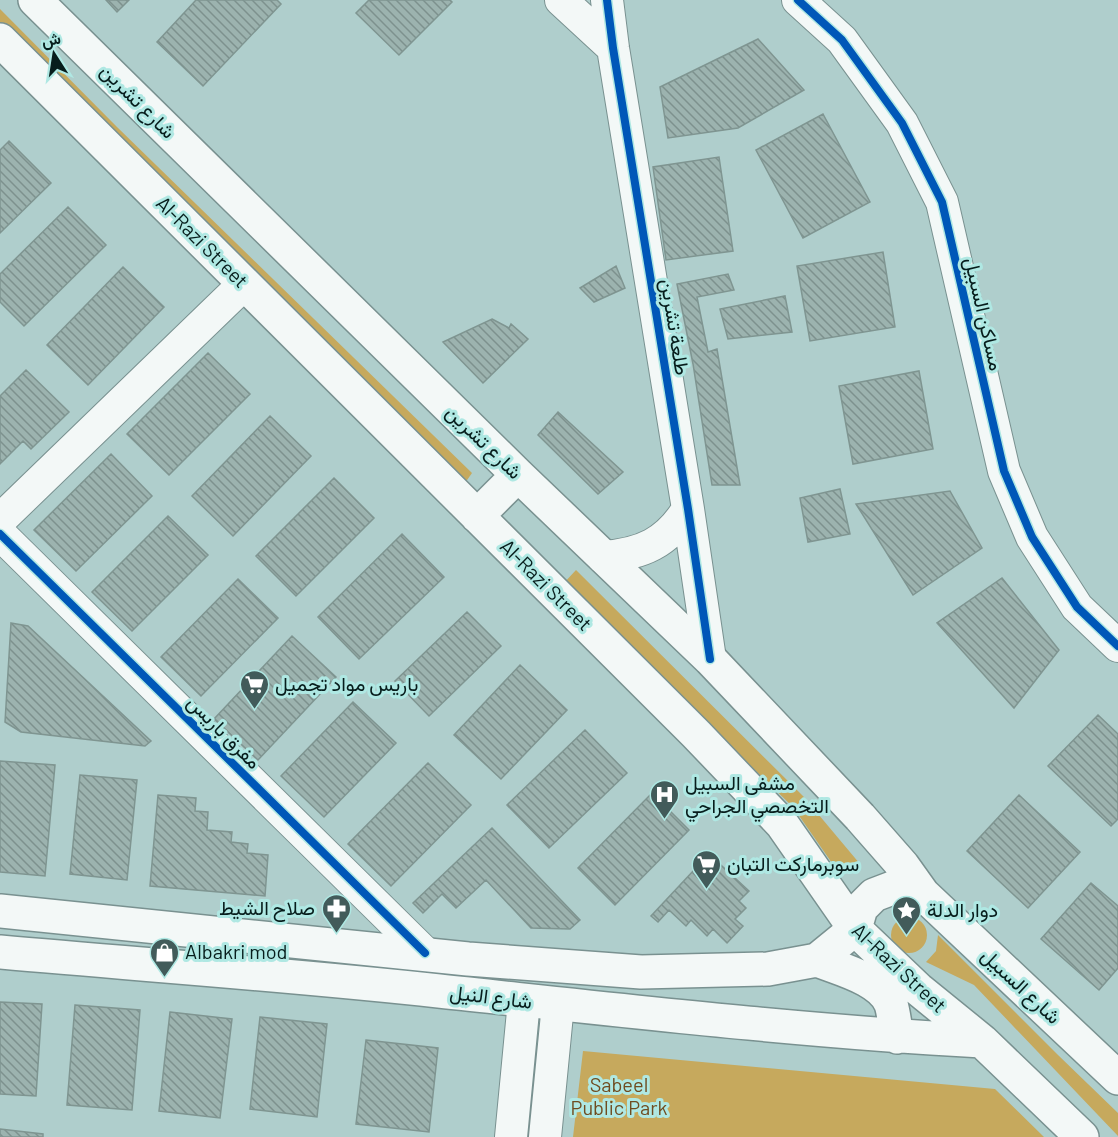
<svg xmlns="http://www.w3.org/2000/svg" width="1118" height="1137" font-family="Barlow,Vazirmatn,sans-serif">
  <style>
    .green { fill: #c6a95d }
    .building { fill: url(#building-back-hatch); stroke: #7f9591; stroke-width: 1.5 }
    .lines { fill: none; stroke-linecap: round; stroke-linejoin: round }
    .minor-casing { stroke: #799190; stroke-width: 34 }
    .major-casing { stroke: #799190; stroke-width: 36 }
    .minor { stroke: #f3f8f7; stroke-width: 32 }
    .major { stroke: #f3f8f7; stroke-width: 33 }
    .cycleway-casing { stroke: #afe8e3; stroke-width: 11 }
    .cycleway { stroke: #0057b8; stroke-width: 8 }
    .labels { text-anchor: middle; stroke-width: 6; stroke-linejoin: round; paint-order: stroke }
    .street-label { font-size: 20px; fill: #071d1c; stroke: #afe8e3 }
    .poi-label { font-size: 20px; fill: #071d1c; stroke: #afe8e3; text-anchor: start }
    .park-label { font-size: 20px; fill: #6f4c20; stroke: #afe8e3 }
  </style>
  <defs>
    <pattern id="building-back-hatch" width="6" height="6" patternUnits="userSpaceOnUse" patternTransform="scale(1.5)"><rect width="6" height="6" fill="#9cb3af"/><path d="M-1 5l2 2M0 0l6 6M5-1l2 2" fill="none" stroke="#7d918e"/></pattern>
  </defs>
  <rect width="100%" height="100%" fill="#afcecc"/>
  <path class="green" d="M0,9L117,127L472,473L465,483L0,25Z
    M576,570L803,796L860,864L841,876L793,807L563,584Z
    M891 935a18 18 0 1 1 36 0a18 18 0 1 1-36 0Z
    M938,935L1058,1055L1118,1113V1136L974,985L926,962L936,951Z
    M583,1051L995,1089L1044,1137H573Z"/>
  <path class="building" d="M106,0H129L117,12Z
    M196,0H277L281,4L203,86L157,42Z
    M369,0H450L452,2L399,55L356,13Z
    M758,39L804,90L738,128L668,138L660,87Z
    M823,114L870,202L803,238L756,150Z
    M9,141L51,183L0,233V150Z
    M719,157L733,251L666,260L653,167Z
    M68,207L106,245L24,326L0,302V274Z
    M883,252L895,327L810,341L797,266Z
    M616,266L625,288L594,302L580,288Z
    M123,267L164,307L88,385L47,345Z
    M728,274L734,290L697,297L708,352L717,349L740,485H712L693,364L677,284Z
    M785,296L792,332L728,339L720,309Z
    M492,319L509,328L511,324L528,339L483,383L443,342Z
    M208,353L250,394L169,475L127,434Z
    M26,370L69,412L31,449L23,441L0,464V396Z
    M919,371L933,449L853,464L839,386Z
    M558,412L623,472L598,494L538,435Z
    M270,416L311,456L233,536L192,496Z
    M111,454L152,496L76,571L34,530Z
    M334,478L374,518L296,596L256,556Z
    M840,489L850,534L808,542L800,498Z
    M950,491L982,548L913,595L856,504Z
    M168,516L208,555L132,631L92,592Z
    M402,534L444,577L359,659L318,617Z
    M1002,578L1059,650L1014,708L937,623Z
    M238,579L278,618L201,696L161,657Z
    M467,612L501,646L429,716L395,681Z
    M11,623L28,626L151,741L145,746L21,732L5,722Z
    M292,636L336,677L258,760L214,719Z
    M520,665L567,710L501,779L454,735Z
    M353,702L396,743L324,817L281,776Z
    M1098,715L1118,734V819L1111,826L1048,766Z
    M585,730L627,773L549,848L507,805Z
    M0,761L55,765L45,876L0,872Z
    M428,763L471,805L391,886L348,844Z
    M80,775L137,780L127,880L70,874Z
    M652,793L689,830L615,905L578,868Z
    M158,795L196,798L195,811L208,812L207,830L232,832L231,842L248,844L247,853L268,855L265,896L150,886Z
    M1019,795L1080,852L1028,908L967,851Z
    M492,828L580,920L570,929L531,928L486,880L456,908L442,894L423,913L413,903Z
    M709,854L749,891L739,901L746,908L735,919L743,926L727,943L713,929L707,936L691,920L686,926L669,910L658,922L651,916Z
    M1091,883L1118,906V968L1099,990L1041,939Z
    M0,1002L42,1004L36,1096L0,1094Z
    M75,1005L140,1010L132,1110L67,1105Z
    M170,1012L232,1019L220,1118L159,1111Z
    M260,1017L327,1024L317,1117L250,1109Z
    M366,1040L438,1048L429,1132L356,1124Z
    M0,1129L43,1134V1137H0Z"/>
  <g class="lines">
    <defs>
      <path id="minor" d="M561,0L613,48
        M607,0L613,48L688,509L710,659
        M798,0L842,40L902,123L942,202L1004,471L1032,537L1077,607L1118,646
        M0,520L244,284
        M0,534L425,953
        M603,557C642,554 667,543 688,509
        M511,1137L524,1001
        M545,1137L558,1004"/>
      <path id="major" d="M35,0L518,475L710,659L860,817L903,866L923,894L1118,1078
        M0,40L696,734L782,824L855,929L918,989L982,1041L1082,1137
        M477,516L518,475
        M0,911L468,959L641,972L768,969L817,960L855,929L861,908L874,895L895,887L923,894
        M0,952C146,965 293,975 439,991C619,1010 800,1031 982,1041
        M817,960C839,969 881,979 891,1004C894,1014 895,1026 897,1037"/>
    </defs>
    <use href="#minor" class="minor-casing"/>
    <use href="#major" class="major-casing"/>
    <use href="#minor" class="minor"/>
    <use href="#major" class="major"/>
    <defs>
      <path id="cycleway" d="M607,0L613,48L688,509L710,659
        M798,0L842,40L902,123L942,202L1004,471L1032,537L1077,607L1118,646
        M0,534L425,953"/>
    </defs>
    <use href="#cycleway" class="cycleway-casing"/>
    <use href="#cycleway" class="cycleway"/>
  </g>
  <defs>
    <symbol id="supermarket-pin" viewBox="-11 -11 22 30"><path d="M0 17L-7.5 6A9.5 9.5 0 1 1 7.5 6Z" fill="#425b5a" stroke="#afe8e3"/><path d="M-6-5.5h2.5l.6 2H6L4.5 2H-2.5L-4.4-4H-6ZM-1.5 3.2a1.3 1.3 0 1 0 .1 0ZM3 3.2a1.3 1.3 0 1 0 .1 0Z" fill="#fff"/></symbol>
    <symbol id="hospital-pin" viewBox="-11 -11 22 30"><path d="M0 17L-7.5 6A9.5 9.5 0 1 1 7.5 6Z" fill="#425b5a" stroke="#afe8e3"/><path d="M-5-5h3v3.5h4V-5h3V5h-3V1.5h-4V5h-3Z" fill="#fff"/></symbol>
    <symbol id="pharmacy-pin" viewBox="-11 -11 22 30"><path d="M0 17L-7.5 6A9.5 9.5 0 1 1 7.5 6Z" fill="#425b5a" stroke="#afe8e3"/><path d="M-2-6h4v4h4v4h-4v4h-4v-4h-4v-4h4Z" fill="#fff"/></symbol>
    <symbol id="sight-pin" viewBox="-11 -11 22 30"><path d="M0 17L-7.5 6A9.5 9.5 0 1 1 7.5 6Z" fill="#425b5a" stroke="#afe8e3"/><path d="M0-6L1.8-2.2L6-1.7L2.9 1.2L3.7 5.4L0 3.3L-3.7 5.4L-2.9 1.2L-6-1.7L-1.8-2.2Z" fill="#fff"/></symbol>
    <symbol id="shop-pin" viewBox="-11 -11 22 30"><path d="M0 17L-7.5 6A9.5 9.5 0 1 1 7.5 6Z" fill="#425b5a" stroke="#afe8e3"/><path d="M-5-2.5h2.3a2.7 3.5 0 0 1 5.4 0H5L5.5 6h-11ZM-1.5-2.5h3a1.5 2.3 0 0 0-3 0Z" fill="#fff"/></symbol>
  </defs>
  <g fill-rule="evenodd">
    <use href="#supermarket-pin" x="238" y="668" width="33" height="45"/>
    <use href="#hospital-pin" x="648" y="778" width="33" height="45"/>
    <use href="#supermarket-pin" x="690" y="848" width="33" height="45"/>
    <use href="#pharmacy-pin" x="320" y="892" width="33" height="45"/>
    <use href="#sight-pin" x="890" y="894" width="33" height="45"/>
    <use href="#shop-pin" x="148" y="936" width="33" height="45"/>
  </g>
  <g class="labels">
    <g class="street-label">
      <text transform="translate(138 101) rotate(45)" y="7">شارع تشرين</text>
      <text transform="translate(202 242) rotate(45)" y="7">Al-Razi Street</text>
      <text transform="translate(984 314) rotate(77)" y="7">مساكن السبيل</text>
      <text transform="translate(675 327) rotate(81)" y="7">طلعة تشرين</text>
      <text transform="translate(484 442) rotate(44)" y="7">شارع تشرين</text>
      <text transform="translate(546 585) rotate(45)" y="7">Al-Razi Street</text>
      <text transform="translate(224 732) rotate(45)" y="7">مفرق باريس</text>
      <text transform="translate(899 968) rotate(43)" y="7">Al-Razi Street</text>
      <text transform="translate(1021 986) rotate(43)" y="7">شارع السبيل</text>
      <text transform="translate(491 997) rotate(7)" y="7">شارع النيل</text>
    </g>
    <g class="poi-label">
      <text x="275" y="691">باريس مواد تجميل</text>
      <text x="685" y="790">مشفى السبيل<tspan x="685" dy="23">التخصصي الجراحي</tspan></text>
      <text x="727" y="871">سوبرماركت التبان</text>
      <text x="315" y="915" text-anchor="end">صلاح الشيط</text>
      <text x="927" y="917">دوار الدلة</text>
      <text x="185" y="959">Albakri mod</text>
    </g>
    <g class="park-label">
      <text x="619" y="1092">Sabeel<tspan x="619" dy="23">Public Park</tspan></text>
    </g>
  </g>
  <g transform="translate(54 54) rotate(348)" stroke="#afe8e3" stroke-width="4.5" paint-order="stroke">
  <path d="M0-4.5L10 22L0 15L-10 22Z" fill="#071d1c"/>
  <text y="-9" font-size="16" font-weight="bold" text-anchor="middle" fill="#071d1c">ش</text>
  </g>
</svg>
